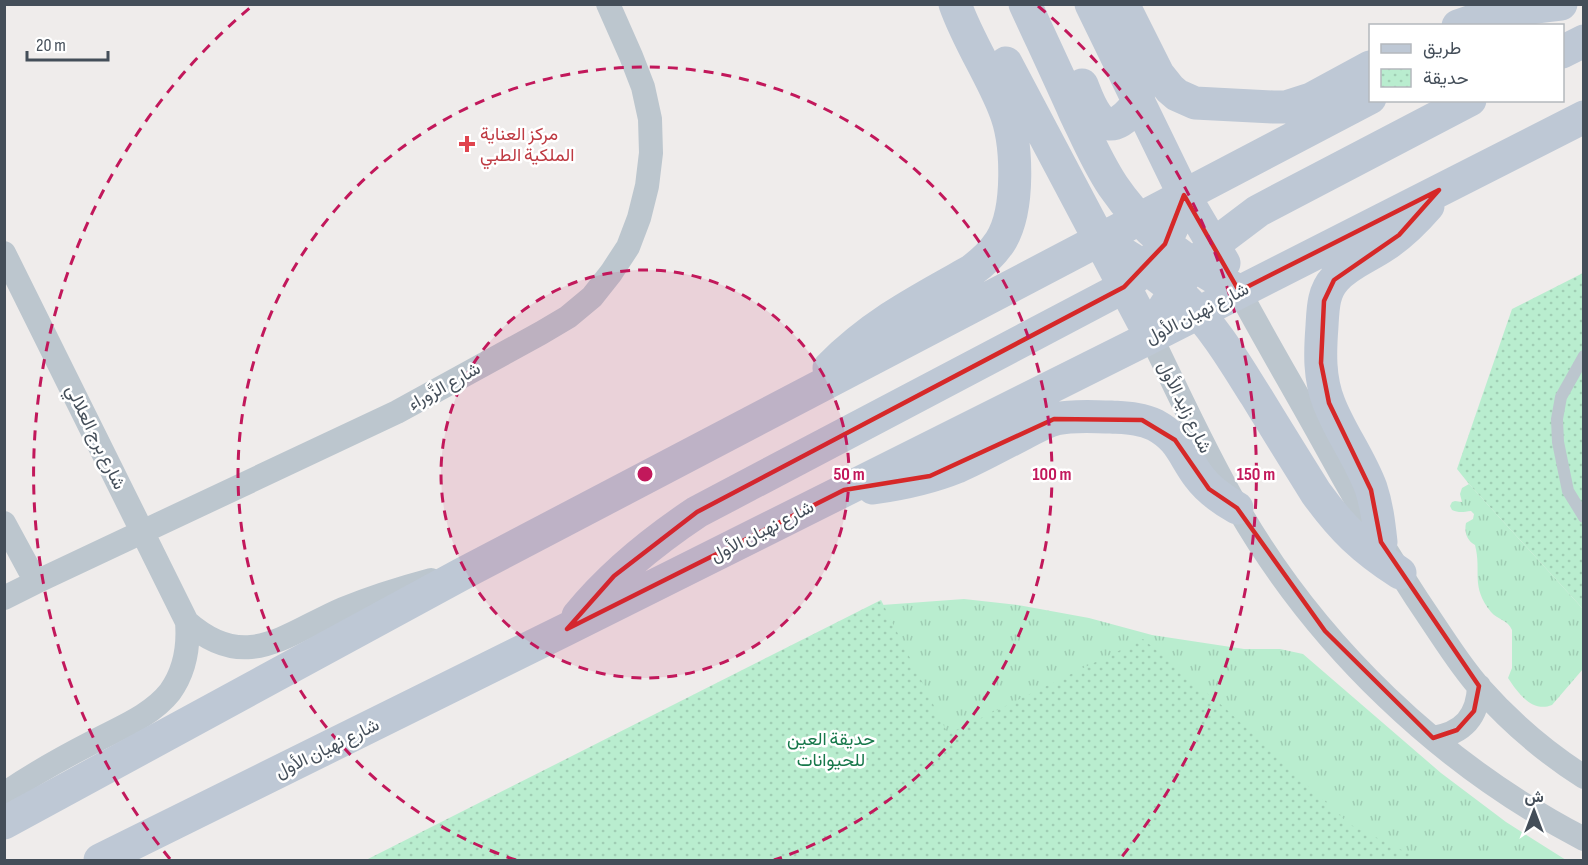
<svg xmlns="http://www.w3.org/2000/svg" width="1588" height="865" font-family="'Sofia Sans Condensed',Vazirmatn,sans-serif">
  <style>
    .grass { fill: url(#grass-tufts) }
    .park { fill: url(#park-dots) }
    .lines { fill: none; stroke-linecap: round; stroke-linejoin: round }
    .lane { stroke: #bcc6ce; stroke-width: 12 }
    .street { stroke: #bcc6ce; stroke-width: 24 }
    .secondary { stroke: #bec8d5; stroke-width: 33 }
    .marked { fill: none; stroke: #d62828; stroke-width: 4.5; stroke-linejoin: round }
    .ring { fill: none; stroke: #c2185b; stroke-width: 3; stroke-dasharray: 10 8 }
    .health-dot { fill: #e0444e; stroke: #fff; stroke-width: 2 }
    .labels { text-anchor: middle; stroke-width: 5; stroke-linejoin: round; paint-order: stroke }
    .health-label { font-size: 18px; fill: #be3a42; stroke: #fff; text-anchor: start }
    .street-label { font-size: 18px; fill: #444e59; stroke: #fff }
    .park-label { font-size: 18px; fill: #17784b; stroke: #fff }
    .centre { fill: #c2185b; stroke: #fff; stroke-width: 3 }
    .ring-label { font-size: 18px; text-anchor: middle; font-weight: bold; fill: #c2185b; stroke: #fff; stroke-width: 5; stroke-linejoin: round; paint-order: stroke }
  </style>
  <defs>
    <pattern id="grass-tufts" width="24" height="20" patternUnits="userSpaceOnUse" patternTransform="scale(1.5)"><rect width="24" height="20" fill="#b9edcf"/><path d="M3 7l-1-3M5 7V3M7 7l1-3M15 17l-1-3M17 17v-4M19 17l1-3" fill="none" stroke="#a0cdb4"/></pattern>
    <pattern id="park-dots" width="8" height="8" patternUnits="userSpaceOnUse" patternTransform="scale(1.5)"><rect width="8" height="8" fill="#b9edcf"/><path d="M2 2h.1M6 6h.1" fill="none" stroke="#a0cdb4" stroke-width="1.8" stroke-linecap="round"/></pattern>
  </defs>
  <rect width="100%" height="100%" fill="#efeceb"/>
  <path class="grass" d="M1469,484L1583,609V669L1552,705C1532,713 1518,693 1508,678L1512,668V630C1508,620 1498,620 1491,612C1470,586 1482,572 1475,545C1467,541 1464,532 1466,523L1473,519L1474,514L1471,511C1463,512 1459,513 1452,510L1450,506L1452,502L1455,501L1462,502L1460,494L1462,488Z
    M964,599L1018,605L1089,618L1152,635L1244,649H1280L1303,654L1441,773L1506,822L1566,860H391L882,605Z"/>
  <path class="park" d="M1583,273V609L1469,484L1457,469L1512,309Z
    M881,600L948,734L1143,639L1226,709L1349,824L1422,860H366Z"/>
  <g class="lines">
    <path class="lane" d="M1584,356L1561,397L1557,419L1558,442L1568,491L1584,517"/>
    <path class="street" d="M4,253L187,622C246,674 285,634 343,609C372,597 401,588 431,580
      M1239,291C1268,345 1299,397 1328,450C1361,510 1396,569 1435,626C1449,647 1463,669 1480,688C1511,723 1545,752 1584,777
      M1151,337C1179,394 1205,452 1237,507C1317,646 1441,765 1584,839
      M4,523L36,582
      M4,598L36,582L397,412L541,333L568,317L592,297L611,273L628,247L639,218L647,186L651,153L650,119L643,87L631,56L608,4
      M1433,738C1463,733 1478,717 1479,686
      M4,794C33,774 62,758 93,742C119,728 151,716 170,692C185,671 189,647 187,622"/>
    <path class="secondary" d="M1025,4C1042,41 1059,77 1075,113C1087,138 1098,164 1113,186C1145,233 1189,266 1239,291
      M1091,4L1184,195L1224,263
      M1123,4L1158,74L1170,89L1177,95L1195,103L1273,107H1286L1311,99L1370,67
      M1458,26C1492,13 1526,8 1561,4
      M1562,52L1584,41
      M1006,63L1151,337
      M1082,85C1086,95 1090,107 1097,116C1112,136 1130,114 1139,101
      M1100,241C1131,257 1160,276 1186,300C1215,328 1235,363 1256,396C1276,429 1296,461 1316,493C1342,529 1363,549 1400,573
      M1164,308L1184,277L1213,245L1258,211L1470,100
      M829,368C872,324 919,300 971,271C982,263 992,254 1000,242C1020,211 1018,141 1004,108C990,73 968,41 955,4
      M873,488C902,484 930,478 957,467C980,457 1001,445 1023,434C1033,429 1044,422 1056,419C1074,415 1093,417 1111,417C1126,418 1141,418 1155,425C1181,439 1183,456 1199,477C1209,491 1223,500 1237,508
      M1381,542C1379,524 1377,506 1371,488C1360,458 1340,432 1329,403C1319,378 1320,352 1322,326C1323,309 1323,292 1335,279C1348,264 1368,257 1384,246C1401,235 1415,221 1428,206
      M578,616C612,574 652,542 697,512L1124,287C1158,260 1172,236 1184,195
      M4,823L462,574L1370,98
      M100,860L567,629L1151,337L1584,117"/>
  </g>
  <path class="marked" d="M1439,190L1399,235L1334,280L1324,301L1321,363L1329,403L1371,490L1381,542L1479,686L1474,711L1457,730L1433,738L1325,631L1237,508L1209,489L1175,440L1142,420L1054,419L930,476L844,490L567,629L614,576L697,512L1124,287L1165,244L1184,195L1239,291Z"/>
  <circle cx="645" cy="474" r="204" fill="#c2185b" fill-opacity=".12"/>
  <g class="ring">
    <circle cx="645" cy="474" r="204"/>
    <path d="M516 860A407 407 0 1 1 774 860"/>
    <path d="M170 859A611 611 0 0 1 252 6M1038 6A611 611 0 0 1 1120 859"/>
  </g>
  <path class="health-dot" d="M464 135h6v6h6v6h-6v6h-6v-6h-6v-6h6z"/>
  <g class="labels">
    <g class="health-label">
      <text x="480" y="140">مركز العناية<tspan x="480" dy="21">الملكية الطبي</tspan></text>
    </g>
    <g class="street-label">
      <text transform="translate(1197 313) rotate(-27)" y="6">شارع نهيان الأول</text>
      <text transform="translate(444 386) rotate(-29)" y="6">شارع الزَّوراء</text>
      <text transform="translate(1185 407) rotate(64)" y="6">شارع زايد الأول</text>
      <text transform="translate(96 437) rotate(64)" y="6">شارع برج العلالي</text>
      <text transform="translate(762 531) rotate(-27)" y="6">شارع نهيان الأول</text>
      <text transform="translate(327 748) rotate(-26)" y="6">شارع نهيان الأول</text>
    </g>
    <g class="park-label">
      <text x="831" y="745">حديقة العين<tspan x="831" dy="21">للحيوانات</tspan></text>
    </g>
  </g>
  <circle cx="645" cy="474" r="9" class="centre"/>
  <g class="ring-label">
    <text x="849" y="480">50 m</text>
    <text x="1052" y="480">100 m</text>
    <text x="1256" y="480">150 m</text>
  </g>
  <rect width="1588" height="865" fill="none" stroke="#444e59" stroke-width="12"/>
  <rect x="1369" y="24" width="195" height="78" fill="#ffffff" stroke="#b4b8bd" stroke-width="1.5"/>
  <rect x="1381" y="44" width="30" height="9" fill="#bec8d5" stroke="#b4b8bd" stroke-width="1.5"/>
  <text x="1423" y="54" font-size="18" fill="#444e59">طريق</text>
  <rect x="1381" y="69" width="30" height="18" fill="url(#park-dots)" stroke="#b4b8bd" stroke-width="1.5"/>
  <text x="1423" y="84" font-size="18" fill="#444e59">حديقة</text>
  <g transform="translate(1534 811)" stroke="#ffffff" stroke-width="4.5" paint-order="stroke">
  <path d="M0-4.5L10 22L0 15L-10 22Z" fill="#444e59"/>
  <text y="-9" font-size="16" font-weight="bold" text-anchor="middle" fill="#444e59">ش</text>
  </g>
  <path d="M27 51v9h81v-9" fill="none" stroke="#444e59" stroke-width="3"/>
  <text x="36" y="51" font-size="18" fill="#444e59" stroke="#ffffff" stroke-width="4.5" paint-order="stroke">20 m</text>
</svg>
